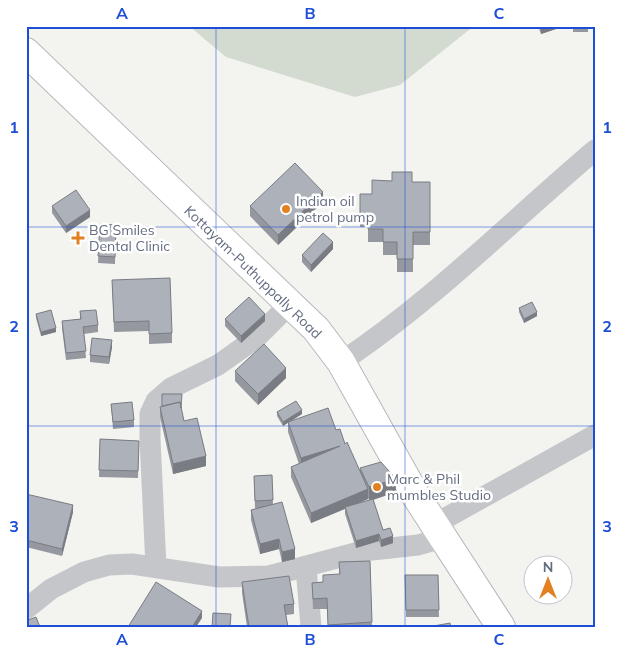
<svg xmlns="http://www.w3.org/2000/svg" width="621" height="653" font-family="Mulish,sans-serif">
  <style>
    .green { fill: #d3dbd1 }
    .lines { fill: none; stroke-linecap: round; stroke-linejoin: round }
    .major-casing { stroke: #b6b8bd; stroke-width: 30 }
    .minor { stroke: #c4c6ca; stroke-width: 21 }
    .major { stroke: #fff; stroke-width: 28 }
    .wall { fill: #95989f; fill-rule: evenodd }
    .shaded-wall { fill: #797c82 }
    .building { fill: #adb1b9; stroke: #797c82 }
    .grid { fill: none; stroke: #1d4ed8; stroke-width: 1; stroke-opacity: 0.55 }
    .poi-dot { fill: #e38022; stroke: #fff; stroke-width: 2 }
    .labels { text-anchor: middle; stroke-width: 5; stroke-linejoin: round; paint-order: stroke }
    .poi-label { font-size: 14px; fill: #636c81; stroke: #fff; text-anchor: start }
    .street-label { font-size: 14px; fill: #636c81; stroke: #fff }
    .neatline { fill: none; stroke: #1d4ed8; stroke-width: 2 }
    .grid-label { font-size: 16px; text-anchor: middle; font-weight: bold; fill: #1d4ed8 }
  </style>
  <rect width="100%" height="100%" fill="#f3f4f0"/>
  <path class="green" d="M189,26H474L400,85L355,97L226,57Z"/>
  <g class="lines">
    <defs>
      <path id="major" d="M26,52L316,329L341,362L416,496L501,627"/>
    </defs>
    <use href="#major" class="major-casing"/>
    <path class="minor" d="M341,362C433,301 511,221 595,150
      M435,524L595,435
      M156,567L150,439V414L156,401L171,388L218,365L256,338L289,305
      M306,567L311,627
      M26,609L51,589L84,572L109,565L132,564L219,577L269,576L363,551L418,545L443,538"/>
    <use href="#major" class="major"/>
  </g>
  <path class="wall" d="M538,26H565L541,34Z
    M573,26H588V32H573Z
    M412,182H430V245H413V272H397V255H383V242H368V227H360V194H372Z
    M323,202L278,245L250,216V206Z
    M52,206L90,217L66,233L52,213Z
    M100,224L116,225L115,264L98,263Z
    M333,249L311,272L302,262V255Z
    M112,280L172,333V343L149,344V331L114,332Z
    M519,308L537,316L524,323L519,312Z
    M80,311L98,325V332L84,334L86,358L66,360L62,328V321L80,319Z
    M36,314L56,332L41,336L36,318Z
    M225,319L265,321L241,343L225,326Z
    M112,347L109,364L90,362V355Z
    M235,371L286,378L258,405L235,381Z
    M111,404L134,420V427L113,429Z
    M160,407L181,409L184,421L206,466L173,474L160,417Z
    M277,412L302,414L290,421L336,430L345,444L360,471V468L396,492L373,500L383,530L393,543L381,547L379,541L356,548L345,514V509L311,523L291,477V467L299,464L288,432V422L283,426L277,416ZM368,498L369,500L356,504L368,499Z
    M100,439L139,441L138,478L99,477Z
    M272,475L273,505L295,559L282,562L279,549L260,554L251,520V510L260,508H255L254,476Z
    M26,494L73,512L62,556L26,547Z
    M370,561L372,627H328L327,609H313L312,583L323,582L339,574V562Z
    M405,575H438L439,617H406Z
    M242,582L294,604V614L286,615L288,627H247L242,593Z"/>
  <path class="shaded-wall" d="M545,26H565L541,34V27Z
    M323,192V202L278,245V235Z
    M90,210V217L66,233V226Z
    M333,242V249L311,272V265Z
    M537,312V316L524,323V319Z
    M265,314V321L241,343V336Z
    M56,328V332L41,336V332Z
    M112,340V347L109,364V357Z
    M286,368V378L258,405V394Z
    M302,410V414L283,426V422Z
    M340,446L301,469V458Z
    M206,456V466L173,474V464Z
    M396,479V492L369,501V487Z
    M368,489V499L311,523V513Z
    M73,505V512L62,556V549Z
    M379,534V541L356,548V541Z
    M393,536V543L381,547V540Z
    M279,539V549L260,554V544Z
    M295,549V559L282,562V552Z
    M202,611V618L196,627H192Z"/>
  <path class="building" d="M573,26H588V28H573Z
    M295,163L323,192L278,235L250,206Z
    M392,172H412V182H430V232H413V259H397V242H383V229H368L369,214H360V194H372V180L392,181Z
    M76,190L90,210L66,226L52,206Z
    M100,224L116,225L115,257L98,256Z
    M323,233L333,242L311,265L302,255Z
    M170,278L172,333L149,334V321L114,322L112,280Z
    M249,297L265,314L241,336L225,319Z
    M532,302L537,312L524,319L519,308Z
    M51,310L56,328L41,332L36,314Z
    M96,310L98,325L83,327L86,351L66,353L62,321L81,319L80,311Z
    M92,338L112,340L109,357L90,355Z
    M264,344L286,368L258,394L235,371Z
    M162,394H182L181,408L180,402L162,406Z
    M296,401L302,410L283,422L277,412Z
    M132,402L134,420L113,422L111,404Z
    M180,402L184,421L197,418L206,456L173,464L160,407Z
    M328,408L336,430L340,429L345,444L347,442L368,489L311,513L291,467L340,446L301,458L288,422Z
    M100,439L139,441L138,471L99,470Z
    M381,462L396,479L369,487L360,468Z
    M272,475L273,500L255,501L254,476Z
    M26,494L73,505L62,549L26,540Z
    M373,499L383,530L390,528L393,536L381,540L379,534L356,541L345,507Z
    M282,502L295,549L282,552L279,539L260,544L251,510Z
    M370,561L372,622L328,625L327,598L313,599L312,583L323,582V575L340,574L339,562Z
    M405,575H438L439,610H406Z
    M289,576L294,604L284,605L288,627H249L242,582Z
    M156,582L202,611L192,627H128Z
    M213,613L231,614L230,627H212Z
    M36,617L40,627H26V621Z
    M450,623L451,627H428Z"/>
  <path class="grid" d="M216,26V627M405,26V627M26,227H595M26,426H595"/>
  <g class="poi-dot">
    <circle cx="286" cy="209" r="5"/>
    <path d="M75.5 230.5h5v5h5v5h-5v5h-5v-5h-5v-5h5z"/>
    <circle cx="377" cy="487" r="5"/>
  </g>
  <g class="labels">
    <g class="poi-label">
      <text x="296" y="206">Indian oil<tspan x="296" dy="16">petrol pump</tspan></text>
      <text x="89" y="235">BG Smiles<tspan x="89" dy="16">Dental Clinic</tspan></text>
      <text x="387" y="484">Marc &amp; Phil<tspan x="387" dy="16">mumbles Studio</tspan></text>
    </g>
    <g class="street-label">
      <text transform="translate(253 272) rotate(44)" y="5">Kottayam-Puthuppally Road</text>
    </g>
  </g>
  <rect width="621" height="653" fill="none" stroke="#ffffff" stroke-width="55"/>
  <g transform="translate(548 580)"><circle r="24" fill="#ffffff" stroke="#c1c4cd"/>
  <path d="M0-4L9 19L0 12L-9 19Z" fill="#e38022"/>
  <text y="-8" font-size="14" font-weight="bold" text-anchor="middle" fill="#636c81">N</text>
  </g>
  <rect x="28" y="28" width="566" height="598" class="neatline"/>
  <g class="grid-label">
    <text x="122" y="19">A</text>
    <text x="310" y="19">B</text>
    <text x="499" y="19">C</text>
    <text x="14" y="133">1</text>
    <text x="607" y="133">1</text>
    <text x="14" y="332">2</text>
    <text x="607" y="332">2</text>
    <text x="14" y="532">3</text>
    <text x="607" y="532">3</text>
    <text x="122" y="645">A</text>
    <text x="310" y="645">B</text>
    <text x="499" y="645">C</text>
  </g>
</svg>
